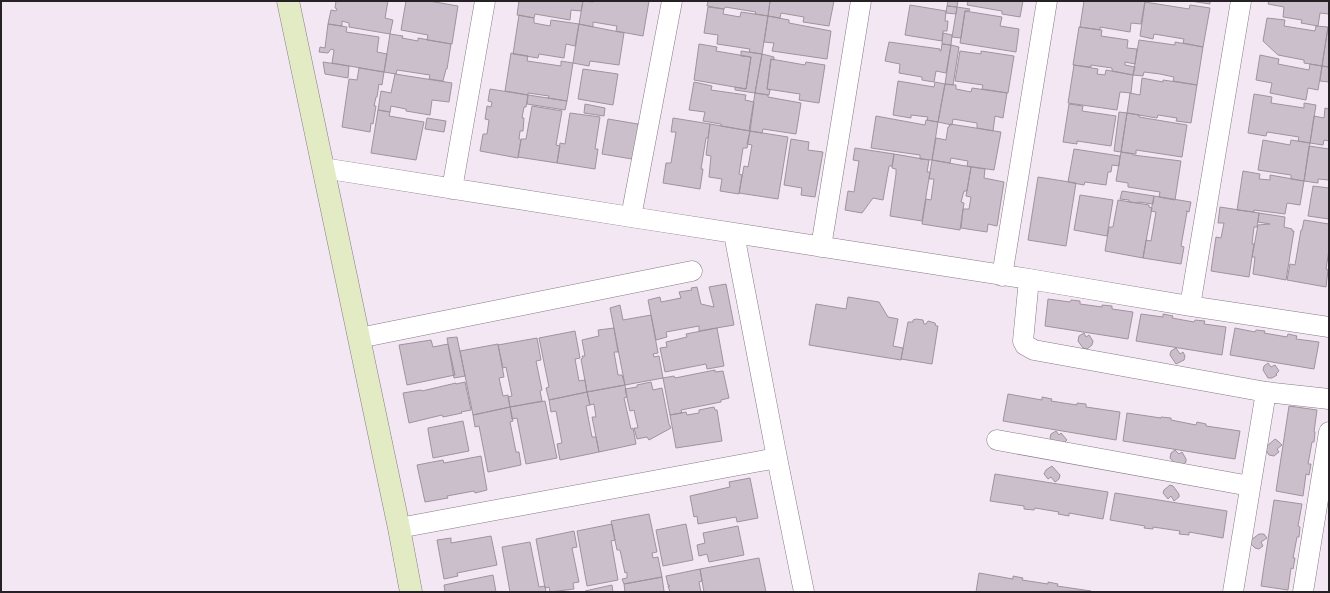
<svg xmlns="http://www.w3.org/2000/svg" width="1330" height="593" font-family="Overpass,sans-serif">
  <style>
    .building { fill: #cabfca; stroke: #9f949e }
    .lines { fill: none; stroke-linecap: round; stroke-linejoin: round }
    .street-casing { stroke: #857b85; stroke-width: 21 }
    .secondary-casing { stroke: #857b85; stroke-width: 23 }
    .street { stroke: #fff; stroke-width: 20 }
    .secondary { stroke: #e2ebc4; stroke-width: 22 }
  </style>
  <rect width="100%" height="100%" fill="#f3e7f3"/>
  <path class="building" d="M336,1H388L385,18L393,20L390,34L349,27V23L342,21V26L328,24L331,10L336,11L337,9L335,8Z
    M406,1H429L458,6L452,44L427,40L428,35L401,30Z
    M519,1H583L581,11L571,10L570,20L535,14L534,18L517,15Z
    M583,1L593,2V1H649L643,36L616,31L617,26L593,22V27L579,24Z
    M708,1H770L768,16L755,14L756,12L725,7L724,9L707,6Z
    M770,1H834L829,26L803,22L804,17L781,13L780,18L768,16Z
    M948,1H958L957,7L947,6Z
    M968,1H1023L1020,17L1002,14V11L967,5Z
    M1084,1H1145L1141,24L1131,23L1130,32L1100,27V30L1080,27Z
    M1190,1H1210V4Z
    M1269,1H1329V14L1320,13L1318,26L1301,23L1302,20L1283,17L1284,7L1268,4Z
    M1145,2L1189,9L1190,5L1210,8L1203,47L1183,43L1184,39L1154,34L1153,39L1140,36Z
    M910,5L946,11L945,21H948L947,31H943V32L942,41L905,35Z
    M947,6L957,7L956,14L946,13Z
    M708,7L724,9L723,14L740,17L741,12L768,16L762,54L749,52L750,49L717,44L718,35L704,33Z
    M957,7L970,9L969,11H965L961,38L952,37Z
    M965,11L1002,17L1000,26L1019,29L1016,52L960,43Z
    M519,15L534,18V23L550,26L551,20L579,24L575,46L566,44L564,58L539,54L538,58L513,54Z
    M768,16L789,20V23L831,31L827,59L772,51L774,43L764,42Z
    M1267,18L1285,20L1284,26L1315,31L1316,26L1328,27L1322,66L1304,63V60L1278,55L1263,41Z
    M328,24L347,27L346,32L379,37L377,52L387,54L384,72L332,63L334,50L331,49L328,53L319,52L320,47L325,48Z
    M579,24L624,33L619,65L590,61L589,66L573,63Z
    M1079,27L1102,30L1101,36L1128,40L1127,48L1137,49L1135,64L1125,62V65L1135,67L1133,75L1112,71V68L1091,65V67L1073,65Z
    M1328,27L1329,28V67L1322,66Z
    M943,33L952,35L951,45L942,44Z
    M390,34L403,36L402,38L418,41V38L451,44L447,69H446L443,81L429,79L430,75L397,70L396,74L384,72Z
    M1139,40L1175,45V42L1203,47L1197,85L1173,81L1174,77L1160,74L1144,72L1143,76L1133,75Z
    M889,42L940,49V51H941L942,44L951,45L946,73L936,71L934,82L922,80V77L899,73L900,64L885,61Z
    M699,44L717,47L716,51L751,57L746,89L694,80Z
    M951,45L959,47L953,85L945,84Z
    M741,51L762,54L755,93L735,90V87L746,89L751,57L741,56Z
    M960,51L981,54V51L1014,56L1008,93L982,89L983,85L955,81Z
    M511,53L528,56L527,61L561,66V61L573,63L567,101L548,98L549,96L528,93V95L505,91Z
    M762,54L774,57V60L771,59L767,89L770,90L769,95L755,93Z
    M1260,55L1279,59L1278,64L1309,70L1310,64L1322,66L1318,90L1308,88L1306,100L1270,93L1272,83L1256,80Z
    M771,59L805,65L806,62L825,65L819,103L799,100L800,94L767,89Z
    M323,62L349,66L348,78L325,74Z
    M1074,65L1098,69L1097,74L1105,75L1106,70L1133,75L1131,93L1120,92L1117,110L1068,103Z
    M1322,66L1329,67V82L1320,81Z
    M359,68L384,72L382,85L379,84L377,97H376L374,106H376L373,124L371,123L370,132L342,127L349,79L357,80Z
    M583,69L618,74L613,105L578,99Z
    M395,74L452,83L449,102L432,100L430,115L406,111V109L391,106L390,112L378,110L381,91L391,93Z
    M1142,78L1163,82V80L1197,85L1191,123L1176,121L1177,118L1158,115L1157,118L1127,113L1130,93L1140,95Z
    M898,81L934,87L935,82L945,84L938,122L927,120L928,117L911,115V118L893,115Z
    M694,82L712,86L711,90L746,95L745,100L754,102L750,131L721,126V124L703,121L705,112L689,110Z
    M945,84L956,85V89L971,92L972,88L1007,93L1003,118L995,116L993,131L977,128V123L953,119L952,125L938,122Z
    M490,89L528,95L526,107H524L522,118H524L523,131H520L519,139L521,140L518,158L480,151L483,134H487L489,120L485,119L487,106L491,107L492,102L488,101Z
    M755,93L768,95V97L801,103L796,134L763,129L762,133L749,131Z
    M1254,94L1272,97L1271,103L1304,108V103L1316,105L1310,143L1298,141L1299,137L1267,132L1266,136L1248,133Z
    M528,95L567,101L565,110L527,104Z
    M585,104L605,108L604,116L584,113Z
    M1069,104L1083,106L1082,111L1116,116L1111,146L1077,141V144L1063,142Z
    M532,106L562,111L556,145L560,146L557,163L518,157L521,139H526Z
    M1325,108L1329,109V141L1324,140L1323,145L1310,143L1314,116L1324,118Z
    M378,110L390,112L389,116L424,122L416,160L371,153Z
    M1119,112L1127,113L1121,152L1114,151Z
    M570,113L600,117L595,149H598L595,169L557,163L560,143L565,144Z
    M1127,113L1139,115V117L1187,125L1182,157L1136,150V154L1121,152Z
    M876,116L925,125L926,120L938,122L932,160L920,159V155L871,148Z
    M427,118L446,121L444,132L425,129Z
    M673,118L710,124L708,138H706L701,169H703L700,189L663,183L666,163H671L676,132H671Z
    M608,119L638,124V126H641L632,159L602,154Z
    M710,124L750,131L747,148H743L739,174L742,175L739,194L720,191L722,179L709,177L711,156L706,155Z
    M950,124L1001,132L994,170L967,166L968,161L951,158L950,163L932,160L936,138L946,140L948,127H949Z
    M750,131L788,137L778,199L739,193L744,166L748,167L752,145L747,144Z
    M791,139L809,142L808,150L823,152L815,197L801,195L802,188L784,185Z
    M1263,140L1290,145L1291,140L1310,143L1304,181L1291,179V175L1258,170Z
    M1309,146L1329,149V180L1318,179V183L1304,181Z
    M855,148L894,154L892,166H889L883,200L873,198L862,213L845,210L848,191L854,192L859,161L853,160Z
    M1074,149L1120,156L1119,166L1112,165L1111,172H1108L1106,185L1085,182L1084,185L1068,182Z
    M1121,152L1133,154V155L1181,161L1175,200L1159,197L1160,192L1128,187V183L1116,181Z
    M894,154L929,160L927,172H930L922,221L890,216L896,174V169L892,168Z
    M932,160L971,167L967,191H964L961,202L964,203L960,230L922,224L926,199L931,200L934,179H929Z
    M971,167L985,169L984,178L1004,182L997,226L988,224L987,232L961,228L963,209H969L971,197L966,196Z
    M1243,171L1260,174L1259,179L1270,180V175L1304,181L1300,205L1287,203L1285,214L1254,210V212L1237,210Z
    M1038,177L1076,183L1066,246L1028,240Z
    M1313,186L1329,188V219L1308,216Z
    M1122,191L1154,196L1153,204L1138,202V203L1129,202V200L1120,199Z
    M1080,195L1113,200L1107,236L1074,230Z
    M1154,196L1191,202L1189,212L1186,211L1187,212L1181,246L1184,247L1181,264L1143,258L1146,240L1151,241L1156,212L1151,211Z
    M1118,200L1149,205V207L1152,208L1143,258L1105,251L1109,227H1113Z
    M1220,207L1259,213L1257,227H1254L1252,244H1254L1249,277L1211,271L1216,237L1221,238L1224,223H1218Z
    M1259,213L1285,217L1284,227L1292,229V231H1294L1286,280L1253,274L1255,257H1252L1258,225L1270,224L1258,222Z
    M1304,220L1329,224V250L1326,269L1328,270L1326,287L1287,280L1290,264L1295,265L1301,230H1302Z
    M726,284L734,325L699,331V326L666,332L667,337L656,340L648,300L660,297L661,302L681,298L679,292L692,290L691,288L697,287L701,304L714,307L709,287Z
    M848,297L879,302L888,317L898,319L893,346L903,348L901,360L809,345L816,304L846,309Z
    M1048,299L1070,302L1071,300L1080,301V304L1102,307V305L1112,306V309L1133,312L1128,339L1045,326Z
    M620,305L623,320L651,315L658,353L653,354L654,357L659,356L663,378L625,385L610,308Z
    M1141,314L1163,317V314L1173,316L1172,318L1194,322L1195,320L1205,321L1204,324L1226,327L1222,355L1136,341Z
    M916,319L923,320L924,324H926L928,321L935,323L936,326H938L932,364L901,359L908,322H913V320Z
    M614,328L618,352H614L618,375H622L625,385L587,392L581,359L583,358L582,356H585L582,340L599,336L598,330Z
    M717,328L724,366L707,369L706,364L665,372L660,348L667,347L666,342L687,337L686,334Z
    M1235,328L1255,332L1256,330L1265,331L1264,333L1287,337L1288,334L1297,336L1296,339L1319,342L1314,369L1230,355Z
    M575,331L580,358L575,359L579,381L585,380L587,392L549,400L546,388L549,387L539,338Z
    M1084,333L1086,337L1089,335L1093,341L1092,345L1087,349L1083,348L1078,341L1079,336Z
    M457,337L465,376L454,378L447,338Z
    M537,338L541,360L536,361L542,390L540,391L542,401L510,407L508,397L512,396L506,367L503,368L498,345Z
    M431,340L433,347L448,344L455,375L407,385L399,345Z
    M498,344L504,377L499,378L503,396L508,395L510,407L473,415L460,351Z
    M1176,348L1180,354L1183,352L1185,356L1184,360L1176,364L1170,355L1171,351Z
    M1268,363L1271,367L1275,365L1279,371L1276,374L1277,375L1272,378H1268L1263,370L1264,366Z
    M715,370V372L723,371L729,398L721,400V402L681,410L682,413L670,415L663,378L674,376L675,378Z
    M465,382L471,410L461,412L462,413L443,417L442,415L409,423L403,393L421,390L422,391L456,383V384Z
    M651,382L653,390L662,388L669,424L671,428L649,440L647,437L637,439L634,428H638L634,410L630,411L625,389L637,387V385Z
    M625,385L627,397L624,398L631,429L633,428L636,444L599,452L592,417H596L594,404L590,405L587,392Z
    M587,392L590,405L586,406L592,437H596L599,452L560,460L557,444L562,443L556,411L551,412L549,400Z
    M1008,394L1042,400V397L1052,399L1051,401L1077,405V403L1086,404V407L1120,412L1116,440L1003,421Z
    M545,401L557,458L526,464L517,418L512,419L510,407Z
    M1289,406L1317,410L1314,432H1315L1314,442H1312L1308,464H1311L1309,475L1306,474L1303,496L1276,491Z
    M510,407L513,421L510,422L516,452H519L521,465L488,472L479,426L475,427L473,415Z
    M714,407L715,410H717L722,441L676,448L670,415L686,412L687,415L699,413V410Z
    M1127,413L1161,418V417L1171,418V420L1196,425L1197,422L1206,424V426L1240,431L1235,459L1123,441Z
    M463,421L469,451L433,458L428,430V428Z
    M1056,431L1059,435L1061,433L1067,440L1064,443L1056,446L1050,438L1051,434Z
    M1275,439L1278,441L1282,445L1277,449L1279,452L1274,456L1269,455L1266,450L1267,446Z
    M1175,450L1179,454L1182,452L1186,459V462L1180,466L1176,465L1170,458L1171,453Z
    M481,456L487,490L475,493L474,491L447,496L448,498L425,502L417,465L443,460L444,463Z
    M1052,466L1060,475L1059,479L1055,482L1051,477L1048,479L1044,474L1046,470Z
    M995,474L1108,492L1103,519L1069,513V516L1058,514L1059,512L1035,508L1034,510L1024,509V506L990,501Z
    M750,478L758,518L737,522L736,517L698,524L697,516L694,517L690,496L730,487L729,482Z
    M1170,485L1173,486L1179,494V497L1174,501L1171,496L1168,499L1163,493L1164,490Z
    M1115,493L1227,511L1223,538L1189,532V535L1179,534L1180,531L1153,527V529L1144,528L1145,526L1110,520Z
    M1274,500L1302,504L1298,526L1300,527L1299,537H1297L1293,558H1295L1293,569L1291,568L1288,590L1261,586Z
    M649,514L657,552L652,553L653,558L658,557L662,577L624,584L622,579L627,578V572L625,573L620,550H617L611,521Z
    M612,524L615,540L611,541L618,580L587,586L577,531Z
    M686,524L693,560L663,566L656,530Z
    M738,526L744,555L709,562L707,554L699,556L697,545L705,543L703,533Z
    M574,531L577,547L572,548L579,582L573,583L574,589L550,592L549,587L545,588L536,539Z
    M1259,534H1264L1267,538L1261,542L1263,546L1259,549L1255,548L1251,544V540Z
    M491,536L497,565L457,573L458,576L444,579L437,540L451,538V543Z
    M530,542L539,587L545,586L546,592H510L502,547Z
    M759,558L766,592H704L700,569Z
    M700,569L702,581L699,582L701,592H670L668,586H670L668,585L666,576Z
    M979,573L1013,579V576L1023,578L1022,580L1048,584V582L1058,584L1057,586L1091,591L976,592Z
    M493,575L496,592H445L444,585Z
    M662,577L664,591L661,592H625L624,584Z
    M612,585L613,592H586L585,591Z"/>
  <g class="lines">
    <defs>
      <path id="street" d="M323,168L631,217L1029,279L1190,306L1329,327
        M452,189L485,1
        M631,217L672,1
        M734,234L777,458L804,592
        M821,247L861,1
        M1002,276L1047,1
        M1029,279L1023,341L1025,345L1034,350L1266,392L1329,399
        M1190,306L1241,1
        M359,338L692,271
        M997,440L1250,486
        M399,528L777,458
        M1233,592L1266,392
        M1303,592L1329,432"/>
      <path id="secondary" d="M288,1L399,528L411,592"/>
    </defs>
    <use href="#street" class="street-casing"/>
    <use href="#secondary" class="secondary-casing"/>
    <use href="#street" class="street"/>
    <use href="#secondary" class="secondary"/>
  </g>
  <rect width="1330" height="593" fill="none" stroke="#252125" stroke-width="4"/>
</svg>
